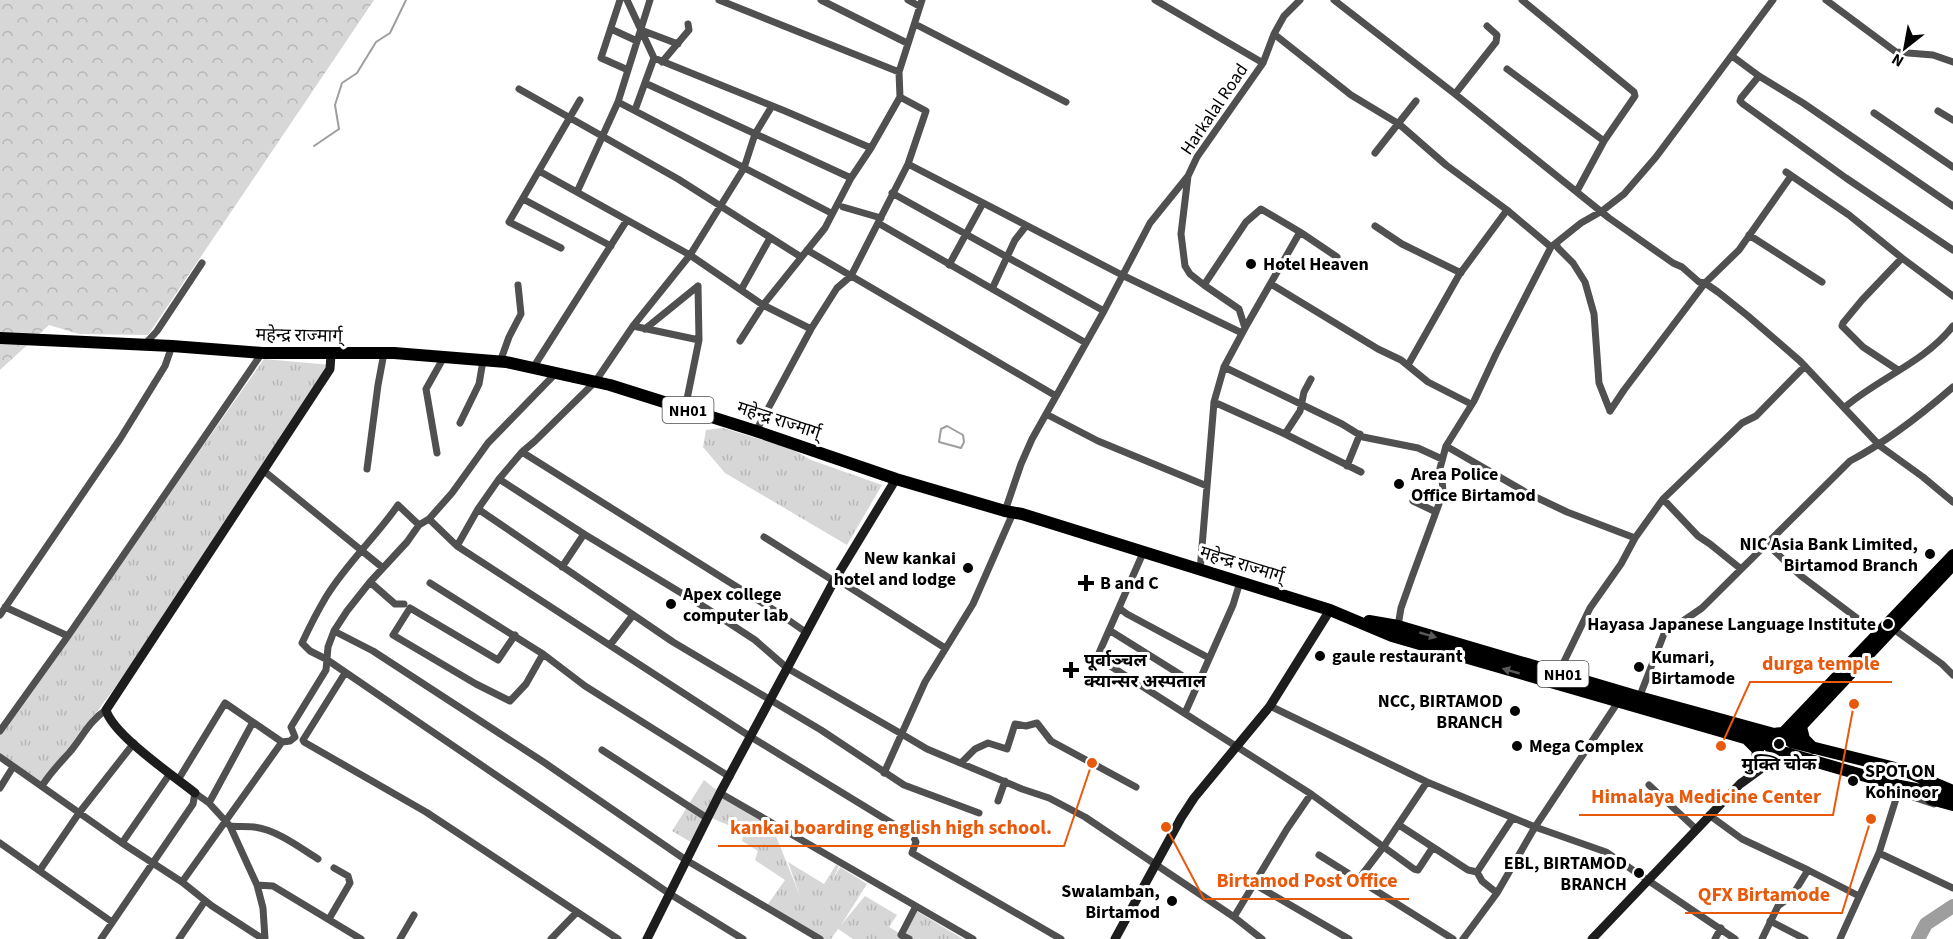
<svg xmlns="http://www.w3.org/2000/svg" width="1953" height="939" font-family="'Source Sans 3','Noto Sans Devanagari',sans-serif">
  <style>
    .grass { fill: url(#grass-tufts) }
    .forest { fill: url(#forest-crowns) }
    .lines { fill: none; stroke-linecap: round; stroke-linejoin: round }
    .stream { stroke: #9e9e9e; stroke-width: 2 }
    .river { stroke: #9e9e9e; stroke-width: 14 }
    .street { stroke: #505050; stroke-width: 7 }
    .secondary { stroke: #1d1d1d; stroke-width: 9 }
    .primary { stroke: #000; stroke-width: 10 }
    .highway { stroke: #000; stroke-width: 12 }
    .oneway { fill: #595959 }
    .poi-dot { fill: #000; stroke: #fff; stroke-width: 2 }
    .labels { text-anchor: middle; stroke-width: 6; stroke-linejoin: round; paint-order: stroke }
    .shield { fill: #fff; stroke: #4c4c4c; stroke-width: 1.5 }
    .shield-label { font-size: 16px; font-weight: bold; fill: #000 }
    .street-label { font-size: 18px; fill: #000; stroke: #fff }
    .poi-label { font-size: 18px; font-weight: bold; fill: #000; stroke: #fff; text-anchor: start }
    .leader { fill: none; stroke: #e8590c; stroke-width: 2 }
    .callout-dot { fill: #e8590c; stroke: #fff; stroke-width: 2 }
    .callout-label { font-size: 20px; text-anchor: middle; font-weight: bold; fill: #e8590c; stroke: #fff; stroke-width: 6; stroke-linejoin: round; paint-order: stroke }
  </style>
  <defs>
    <pattern id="grass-tufts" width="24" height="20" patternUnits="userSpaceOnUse" patternTransform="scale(1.5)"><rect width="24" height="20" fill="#d7d7d7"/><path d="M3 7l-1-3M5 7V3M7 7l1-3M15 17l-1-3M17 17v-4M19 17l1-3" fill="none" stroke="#b7b7b7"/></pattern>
    <pattern id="forest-crowns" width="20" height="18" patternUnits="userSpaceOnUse" patternTransform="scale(1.5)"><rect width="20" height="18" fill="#d7d7d7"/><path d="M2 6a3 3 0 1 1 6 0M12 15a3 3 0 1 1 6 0" fill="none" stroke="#b7b7b7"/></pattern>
  </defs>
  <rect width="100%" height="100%" fill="#fff"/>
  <path class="grass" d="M264,359L331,365L114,689L79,735L46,786L0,755V735Z
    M723,428L792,449L811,460L882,485L847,545L725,473L703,447L706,430Z
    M704,780L720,793L770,821L800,896L788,862L824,884L836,865L839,866L831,883L840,867L867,884L841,925L865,896L897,915L889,927L901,934L915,910L963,939H853L838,929L831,939H820L766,907L785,880L755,860L758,851L742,841L744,832L707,816L694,844L672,831Z"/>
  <path class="forest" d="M0,0H374L148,335L79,334L49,325L0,370Z"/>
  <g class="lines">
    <path class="stream" d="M314,146L339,129L335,105L342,83L357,73L376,42L390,33L406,0
      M947,426L963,435L964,442L961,448L939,442L941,429Z"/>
    <path class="river" d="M1918,939L1926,924L1953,906"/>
    <path class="street" d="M620,0L601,58L628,70
      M627,0L654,58
      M719,0L899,72
      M821,0L907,43
      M908,0L919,6
      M1155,0L1263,63
      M1334,0L1455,94L1609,218L1673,263L1682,267L1699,282L1705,283L1718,292L1748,316L1800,361L1880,446L1923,477L1953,502
      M1522,0L1634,92L1635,96L1604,141L1577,191
      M1826,0L1896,52L1933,55L1953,62
      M915,24L1066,102
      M611,29L637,41
      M641,30L678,44
      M1274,34L1351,95L1399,124L1446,165L1507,210L1551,247
      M1732,56L1759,76L1741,98L1740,101L1743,104L1846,178L1953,250
      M662,62L689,30L688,24
      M1507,69L1604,141
      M1759,76L1803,103L1953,206
      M645,83L851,178
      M519,89L678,179L801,257
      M1455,94L1496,42L1497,35L1487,26
      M618,102L831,213
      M772,106L755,134L744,168L690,255L633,326L595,382L535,441L522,452L777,612L807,633
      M635,110L654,58L785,111L871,148
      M1938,111L1953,120
      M1874,113L1953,167
      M1375,153L1416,101
      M908,164L1122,275L1242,333
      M539,171L690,255L763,305L811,329
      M1786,172L1849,215L1902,258
      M577,192L618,102L650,0
      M892,193L1104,311
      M523,199L611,246
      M843,207L881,218
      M878,223L1086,343
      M1375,226L1402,244L1461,273
      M1749,235L1822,282
      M1556,243L1558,248L1573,263L1585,282L1594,314L1599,383L1610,411
      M561,248L509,222L580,100
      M807,250L1056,396
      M949,265L983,203
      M1271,284L1378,349L1401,360L1428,382L1471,404
      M1204,285L1246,222L1261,209L1300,232L1337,257
      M992,289L1015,240L1026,226
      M741,290L770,238
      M633,326L699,340
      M1245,328L1300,232
      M645,329L698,286
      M740,341L763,305L825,228L851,178L871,148L900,97L899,72L922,0
      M145,344L157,331L202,263
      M500,362L509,337L521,314L518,285
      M1408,365L1459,275L1507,210
      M1224,367L1342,424L1363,437L1418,448L1442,459
      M533,368L627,220
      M1898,370L1863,347L1842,326L1843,323L1862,300L1902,258L1953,296
      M1214,402L1285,434L1361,472
      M1845,407C1879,378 1925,362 1953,326
      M685,409L699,340L698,286
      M1610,411L1624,390L1705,283L1739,250L1791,176
      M1046,414L1098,441L1207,486
      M460,423L479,384L483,361
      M756,431L811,329L837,288L851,276L908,164L926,111L900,97
      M1285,434L1300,411L1304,392L1311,379
      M1446,446L1527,493L1567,512L1635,538L1621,564L1590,608L1559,672
      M522,452L499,479L584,534L706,608L755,640L787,668L900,733L927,749L1022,789L1049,798L1085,817L1234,917L1262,939
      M437,453L426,389L444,357
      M1347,466L1360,434
      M367,469L378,385L384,353
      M264,471L383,568
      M1663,499L1698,536L1710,544L1741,569
      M1413,501L1436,512
      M478,509L673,642L821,730L904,785L979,813
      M1005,511L1021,464L1032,439L1104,311L1150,223L1188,176
      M429,519L457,546L751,737L913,836L916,842L912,853L1061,939
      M419,525L398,505C376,537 346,564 326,597C317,612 309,628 302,643L310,651L326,659L670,894L743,939
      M764,537L834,581
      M1635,538L1663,499L1742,423L1756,416L1804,367
      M1767,544L1801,576L1878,634
      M457,546L478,509L499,479
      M1143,553L1099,653L1101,660L1311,794L1414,869L1418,870L1433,847
      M562,567L584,534
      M1200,571L1214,402L1224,367L1245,328L1239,309L1204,285L1190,274L1185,266L1181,234L1188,176L1197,157L1263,63L1274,34L1284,16L1300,0
      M835,578L945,648
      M370,582L395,604H404
      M430,583L543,654L585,686L730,777
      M5,607L68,636
      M1119,608L1127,614L1209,658
      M0,615L120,439L165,366L172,346
      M1398,626L1401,608L1412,577L1443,493L1442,478L1439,472L1446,446L1474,401L1496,354L1551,247L1581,223L1602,211L1624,194L1656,157L1773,0
      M1892,628L1942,664L1953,675
      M1109,630L1197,685
      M334,631L373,651L545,763L686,860L820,939
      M515,635L498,660L410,608L393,635L476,684L510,701L526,684L543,654
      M610,645L633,615
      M345,673L303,740L304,742L426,812L618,939
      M1639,698L1664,634L1702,608L1850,461C1888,441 1921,415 1953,387
      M1620,699L1535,827L1606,852L1735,939
      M1270,706L1427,782L1535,827L1497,893L1463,939
      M1185,713L1233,605L1240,582
      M0,731L68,636L262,353
      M602,750L707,818
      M0,757L122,843L182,882L212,906L263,939
      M961,763L975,749L988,743L1007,749L1015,724L1026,726L1037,723L1051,741L1136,787
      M884,773L925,682L973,604L1013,513
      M178,780L225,703L282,742
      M1649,785L1696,829
      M42,786C50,773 59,764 69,753C82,738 89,721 106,710
      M0,788L13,767
      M1898,792L1934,804
      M720,793L973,939
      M998,801L1005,781
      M209,803L253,722
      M1709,815L1742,839L1808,870L1859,896
      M1399,825L1468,870L1477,872L1512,819
      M230,826C237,827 246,826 254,827C277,830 299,847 318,859
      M0,843L112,922
      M122,843L169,775
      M1879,853L1953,888
      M1319,855L1453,939
      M40,870L79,813L134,743
      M1477,872L1482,881L1497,893
      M1358,880L1384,846L1427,782
      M182,882L282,742L290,741L295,737L291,727L326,670L328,647L334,631L347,611L370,582L407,542L419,525L429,519L452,493L488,443L556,373
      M1254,884L1349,939
      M257,885L273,886L361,939
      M1234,917L1287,829L1311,794
      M329,919L350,883L348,876L334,868
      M1770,921L1805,939
      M101,939L193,804L195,793L209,803L230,826L257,885L263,908L265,939
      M179,939L205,901
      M400,939L414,915
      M551,939L577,912
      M909,939L901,935L916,906
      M1715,939L1721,928
      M1762,939L1778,906L1792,896L1808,870
      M1840,939L1879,853L1900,786"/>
    <path class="secondary" d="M195,793C174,776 113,735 106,710L330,369L331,355
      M647,939L720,793L834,581L896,479
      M1115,939L1181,818L1194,798L1270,706L1330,610
      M1592,939L1740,784L1780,755"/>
    <path class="primary" d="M1782,733L1953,554
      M1790,739L1953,566"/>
    <path class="highway" d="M0,338L172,346L262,353H394L506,362L610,385L756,431L896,479L1005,511L1022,514L1330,610L1392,636L1769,745
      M1369,621L1398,626L1639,697L1774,734
      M1801,727L1804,739L1813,748
      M1747,739L1758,750L1757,759
      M1953,791L1903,770L1791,742C1788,734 1782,732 1774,734L1769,741L1770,747L1775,754L1786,753L1900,786L1953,796
      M1931,799L1953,805"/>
  </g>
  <defs><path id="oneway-solid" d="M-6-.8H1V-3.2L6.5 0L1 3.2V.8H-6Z" transform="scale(1.5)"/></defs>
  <g class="oneway">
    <use href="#oneway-solid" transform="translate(1428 635) rotate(16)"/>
    <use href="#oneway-solid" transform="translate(1511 671) rotate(-164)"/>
  </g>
  <g class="poi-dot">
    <circle cx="1251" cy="264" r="6"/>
    <circle cx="1399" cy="484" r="6"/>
    <circle cx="1930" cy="554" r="6"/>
    <circle cx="968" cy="568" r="6"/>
    <path d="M1083 574h6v6h6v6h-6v6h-6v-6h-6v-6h6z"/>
    <circle cx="671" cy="604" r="6"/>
    <circle cx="1888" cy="624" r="6"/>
    <circle cx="1320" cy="656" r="6"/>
    <circle cx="1639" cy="667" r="6"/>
    <path d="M1068 661h6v6h6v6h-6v6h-6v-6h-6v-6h6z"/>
    <circle cx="1515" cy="711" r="6"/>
    <circle cx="1779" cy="744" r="6"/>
    <circle cx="1517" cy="746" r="6"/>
    <circle cx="1853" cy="781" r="6"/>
    <circle cx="1639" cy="873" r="6"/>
    <circle cx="1172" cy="901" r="6"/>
  </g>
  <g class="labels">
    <g class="shield">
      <rect x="662.5" y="397" width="51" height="26" rx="4.5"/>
      <rect x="1537.5" y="661" width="51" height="26" rx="4.5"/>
    </g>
    <g class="shield-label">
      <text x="688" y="416">NH01</text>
      <text x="1563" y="680">NH01</text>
    </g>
    <g class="street-label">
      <text transform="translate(1214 109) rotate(-56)" y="6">Harkalal Road</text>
      <text transform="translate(299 335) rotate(1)" y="6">महेन्द्र राज्मार्ग्</text>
      <text transform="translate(779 420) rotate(18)" y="6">महेन्द्र राज्मार्ग्</text>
      <text transform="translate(1242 564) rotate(17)" y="6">महेन्द्र राज्मार्ग्</text>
    </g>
    <g class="poi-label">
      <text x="1263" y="270">Hotel Heaven</text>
      <text x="1411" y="480">Area Police<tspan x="1411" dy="21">Office Birtamod</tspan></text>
      <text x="1918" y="550" text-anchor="end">NIC Asia Bank Limited,<tspan x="1918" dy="21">Birtamod Branch</tspan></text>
      <text x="956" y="564" text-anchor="end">New kankai<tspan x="956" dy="21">hotel and lodge</tspan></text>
      <text x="1100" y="589">B and C</text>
      <text x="683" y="600">Apex college<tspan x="683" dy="21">computer lab</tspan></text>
      <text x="1876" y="630" text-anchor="end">Hayasa Japanese Language Institute</text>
      <text x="1332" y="662">gaule restaurant</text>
      <text x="1651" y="663">Kumari,<tspan x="1651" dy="21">Birtamode</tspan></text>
      <text x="1084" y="666">पूर्वाञ्चल<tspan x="1084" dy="21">क्यान्सर अस्पताल</tspan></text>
      <text x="1503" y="707" text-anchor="end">NCC, BIRTAMOD<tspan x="1503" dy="21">BRANCH</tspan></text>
      <text x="1529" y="752">Mega Complex</text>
      <text x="1779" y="770" text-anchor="middle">मुक्ति चोक</text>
      <text x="1865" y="777">SPOT ON<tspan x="1865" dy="21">Kohinoor</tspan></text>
      <text x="1627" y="869" text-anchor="end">EBL, BIRTAMOD<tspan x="1627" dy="21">BRANCH</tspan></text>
      <text x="1160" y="897" text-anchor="end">Swalamban,<tspan x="1160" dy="21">Birtamod</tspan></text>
    </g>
  </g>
  <path class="leader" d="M1721 746L1750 682H1892M1854 704L1833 815H1579M1092 763L1064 846H718M1166 827L1204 899H1409M1871 819L1842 913H1685"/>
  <g class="callout-dot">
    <circle cx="1721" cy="746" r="6"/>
    <circle cx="1854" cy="704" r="6"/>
    <circle cx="1092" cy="763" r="6"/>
    <circle cx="1166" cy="827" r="6"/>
    <circle cx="1871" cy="819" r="6"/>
  </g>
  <g class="callout-label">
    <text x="1821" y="670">durga temple</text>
    <text x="1706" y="803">Himalaya Medicine Center</text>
    <text x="891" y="834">kankai boarding english high school.</text>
    <text x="1307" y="887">Birtamod Post Office</text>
    <text x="1764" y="901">QFX Birtamode</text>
  </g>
  <g transform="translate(1905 48) rotate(211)" stroke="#ffffff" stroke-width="4.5" paint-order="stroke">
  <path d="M0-4.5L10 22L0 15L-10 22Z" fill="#000000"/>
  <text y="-9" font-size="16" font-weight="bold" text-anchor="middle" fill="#000000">N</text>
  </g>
</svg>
